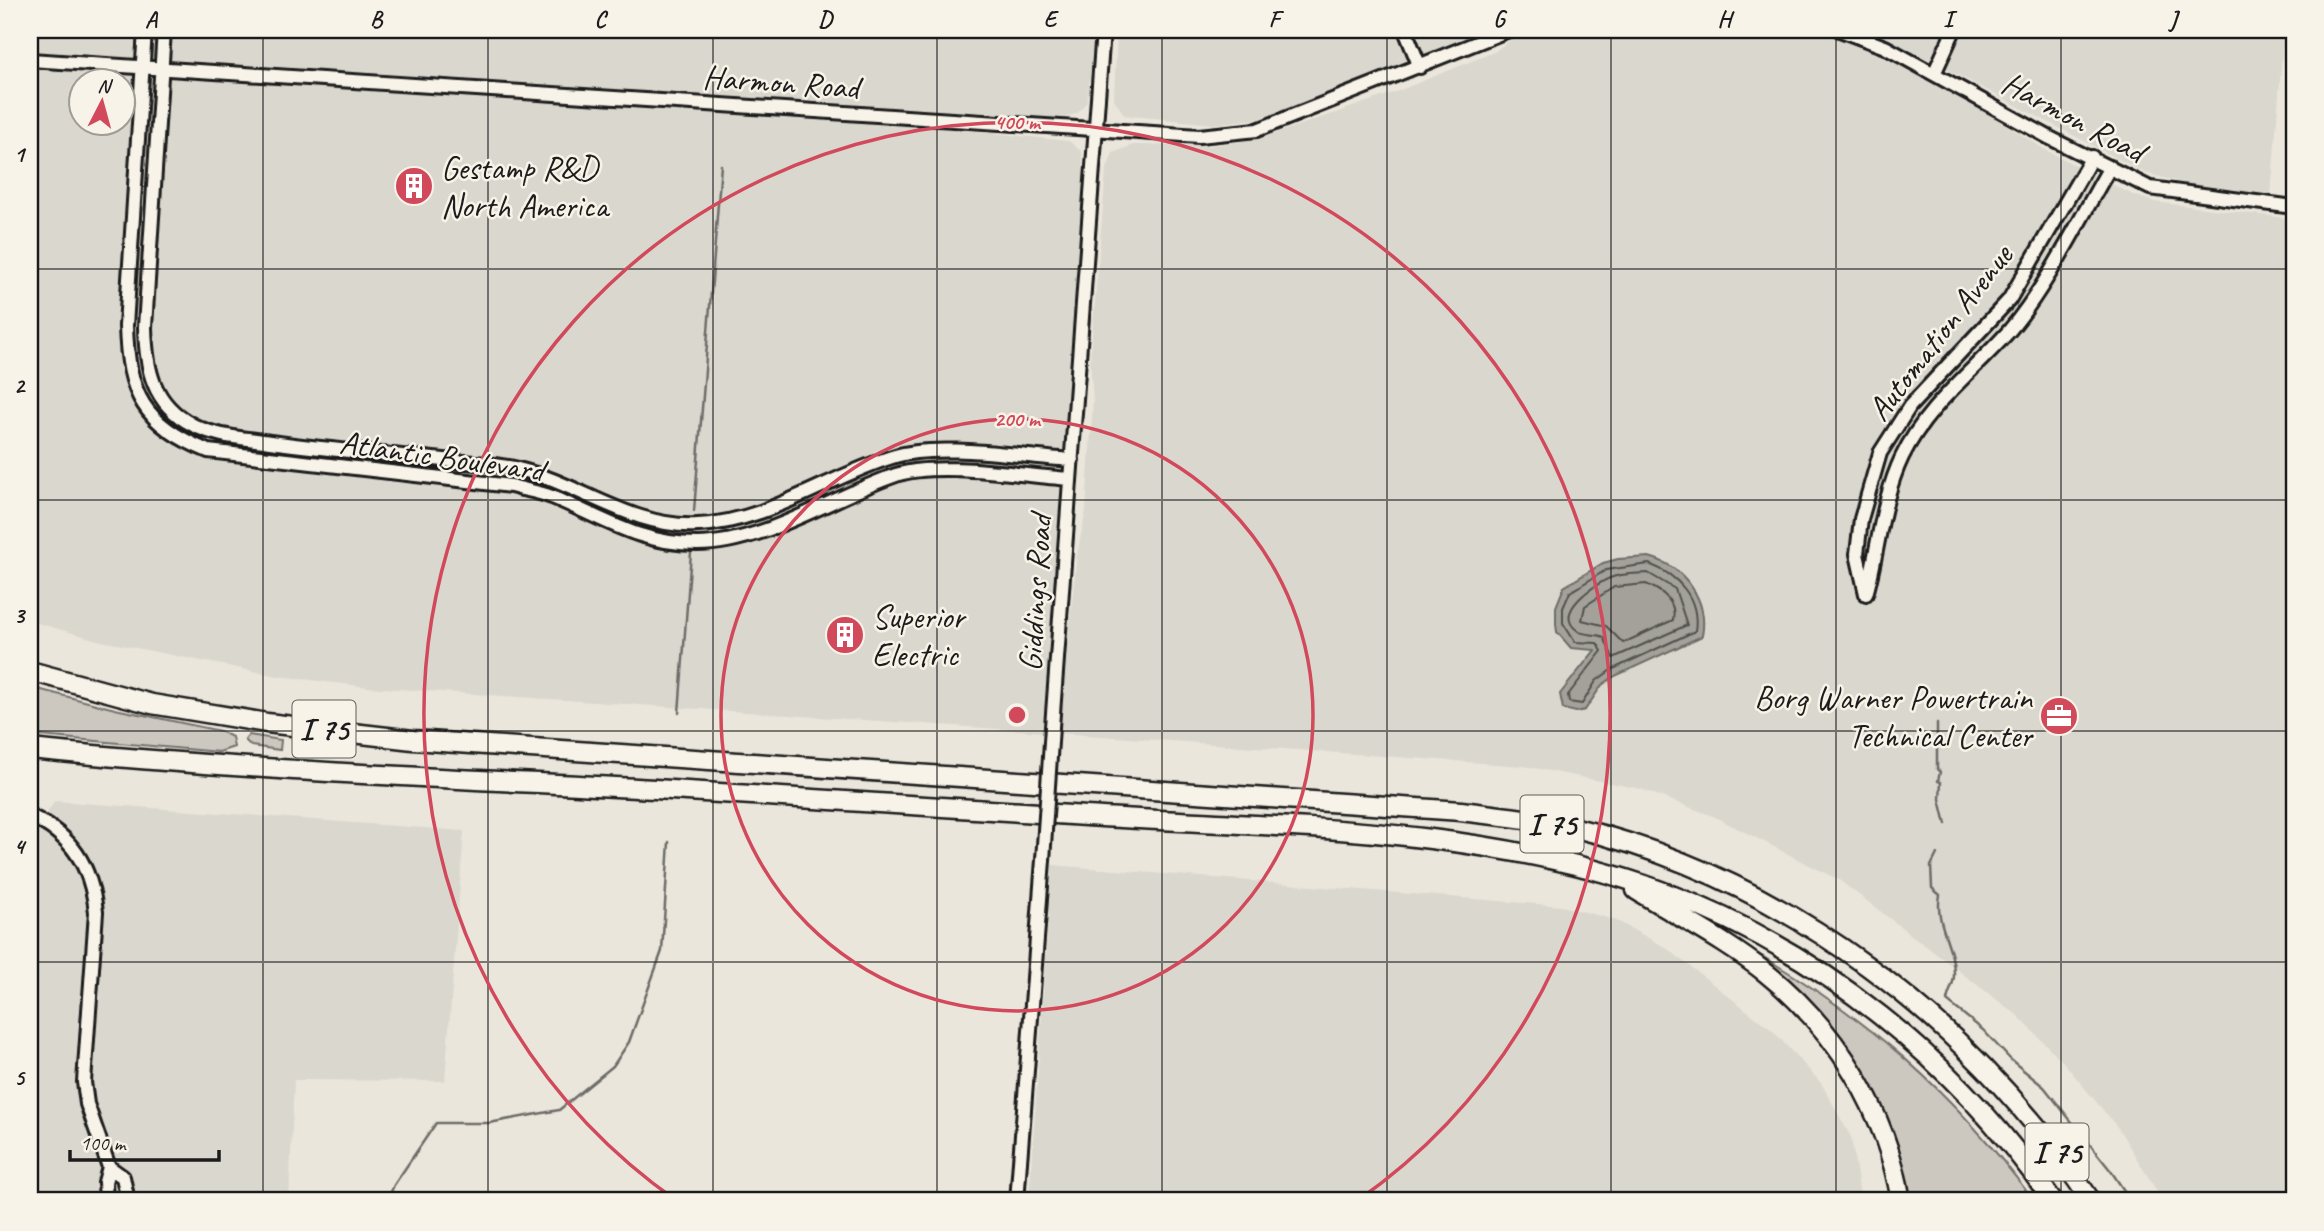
<svg xmlns="http://www.w3.org/2000/svg" width="2324" height="1231" font-family="Caveat,sans-serif">
  <style>
    .built { fill: #dad7ce; fill-rule: evenodd }
    .green { fill: #ccc8c0; stroke: #74726e; stroke-width: 2 }
    .water { fill: #a3a19a; stroke: #6d6c68; stroke-width: 2 }
    .lines { fill: none; stroke-linecap: round; stroke-linejoin: round }
    .shore { stroke: #52514e; stroke-width: 2 }
    .stream { stroke: #6d6c68; stroke-width: 2.5 }
    .minor-casing { stroke: #1c1c1c; stroke-width: 18 }
    .highway-casing { stroke: #1c1c1c; stroke-width: 23 }
    .minor { stroke: #f7f3e8; stroke-width: 12 }
    .highway { stroke: #f7f3e8; stroke-width: 18 }
    .minor-bridge-casing { stroke: #1c1c1c; stroke-width: 18; stroke-linecap: butt }
    .minor-bridge { stroke: #f7f3e8; stroke-width: 12 }
    .grid { fill: none; stroke: #1c1c1c; stroke-width: 2; stroke-opacity: 0.55 }
    .ring { fill: none; stroke: #d1495b; stroke-width: 3.5 }
    .labels { text-anchor: middle; stroke-width: 5; stroke-linejoin: round; paint-order: stroke }
    .shield { fill: #f7f3e8; stroke: #5e5c59; stroke-width: 2 }
    .shield-label { font-size: 32px; font-weight: bold; fill: #1c1c1c }
    .street-label { font-size: 33px; fill: #1c1c1c; stroke: #f7f3e8 }
    .poi-label { font-size: 33px; fill: #1c1c1c; stroke: #f7f3e8; text-anchor: start }
    .centre { fill: #d1495b; stroke: #f7f3e8; stroke-width: 3.5 }
    .ring-label { font-size: 21px; text-anchor: middle; font-weight: bold; fill: #d1495b; stroke: #f7f3e8; stroke-width: 5; stroke-linejoin: round; paint-order: stroke }
    .neatline { fill: none; stroke: #1c1c1c; stroke-width: 2.5 }
    .grid-label { font-size: 23px; text-anchor: middle; font-weight: bold; fill: #1c1c1c }
  </style>
  <rect width="100%" height="100%" fill="#eae6dc"/>
  <filter id="ink" filterUnits="userSpaceOnUse"><feTurbulence type="fractalNoise" baseFrequency=".0143" numOctaves="2"/><feDisplacementMap in="SourceGraphic" scale="14" xChannelSelector="R" yChannelSelector="G"/><feConvolveMatrix kernelMatrix="1 2 1 2 8 2 1 2 1" color-interpolation-filters="sRGB"/></filter>
  <g filter="url(#ink)">
    <path class="built" d="M30,30H1096L1087,101L1078,113L1063,118L30,51Z
      M1117,30H1484L1284,111L1258,119L1213,124L1124,115L1114,99Z
      M1535,30H1829L1963,98L2044,149L2133,195L2155,202L2294,219V1201H2163L2118,1128L2063,1062L2017,1015L1839,880L1713,816L1641,789L1524,766L1058,733L1077,555L1086,510L1093,401L1090,360L1106,171L1113,153L1133,145L1208,146L1259,139L1393,93L1494,52L1513,38Z
      M1872,30H2284L2271,195L2206,189L2145,173Z
      M30,68L914,125L1069,141L1082,152L1084,182L1063,516L1045,732L368,687L278,676L101,641L30,621ZM80,80H122V122H80Z
      M55,801L464,831L445,1081L294,1080L289,1201H30V823L38,826Z
      M1052,865L1562,906L1615,920L1665,947L1772,1030L1821,1083L1851,1137L1861,1201H1029Z"/>
    <path class="green" d="M30,687L115,709L220,731L232,737L234,747L219,752L30,735Z
      M249,735L281,740L280,750L251,746L245,740Z
      M1750,949C1868,1018 1953,1091 2034,1201H1907L1876,1100L1749,952Z"/>
    <path class="water" d="M1649,557C1684,566 1709,600 1702,636L1615,676L1602,685L1585,710L1576,712L1563,709L1560,694L1595,650L1571,648L1557,632L1556,624V607L1564,587L1603,563L1618,559Z"/>
    <g class="lines">
      <path class="shore" d="M1649,564C1678,575 1700,598 1695,631L1611,670L1596,681L1582,704L1569,702L1568,695L1602,651L1597,643L1575,642L1563,623V608L1570,592L1606,570Z
        M1648,573L1675,589L1687,625L1613,658L1604,637C1596,633 1585,636 1578,631C1551,613 1595,584 1610,578C1622,573 1636,574 1648,573Z
        M1646,584C1662,591 1677,601 1673,620L1623,643L1606,626L1582,620L1585,606L1614,587Z"/>
      <path class="stream" d="M694,511L721,165
        M679,713L691,552
        M1937,724V769L1940,772L1938,781L1941,782L1940,799L1946,824
        M1937,854L1931,866L1932,888L1940,895C1934,923 1955,947 1954,975C1954,985 1948,992 1947,1001L1983,1030L2011,1060L2044,1087L2111,1171L2131,1201
        M387,1201L394,1185L436,1123H489L559,1110L613,1066L629,1042L662,951L669,842
        M2293,1201L2294,1199"/>
      <defs>
        <path id="minor" d="M145,30L126,326C128,394 143,424 208,451L511,486C525,490 539,492 552,497C603,518 639,544 697,544C763,544 834,496 896,475C938,461 1025,476 1070,479
          M164,30L145,327C146,368 152,404 193,425C216,437 245,438 270,442C328,450 386,454 444,460C468,463 494,463 518,469C579,483 633,529 698,525C766,522 828,477 892,457C937,442 1023,457 1072,460
          M1405,30L1420,67
          M1840,30L1885,47L2050,138L2150,188L2294,207
          M30,60L1199,136L1257,130L1509,30
          M1934,74L1954,30
          M1867,591C1879,546 1882,499 1902,457C1927,405 1973,372 2009,331C2046,288 2081,217 2110,167
          M1866,594L1857,554L1861,519L1880,453L1910,406L2009,300L2092,157
          M1052,727L1103,30
          M30,816C72,835 91,866 96,912L84,1082L87,1104L109,1167L105,1182L106,1201
          M109,1167L123,1177L128,1201
          M1017,1201L1043,860"/>
        <path id="highway" d="M30,671L152,704L267,723L413,740L1461,811C1499,816 1538,819 1576,828C1787,880 1972,1021 2091,1201
          M30,749C237,770 446,778 655,789C798,797 942,807 1086,816C1275,828 1482,825 1661,891C1821,950 1957,1062 2053,1201
          M1636,890C1679,917 1726,941 1766,973C1837,1030 1886,1111 1901,1201"/>
      </defs>
      <use href="#minor" class="minor-casing"/>
      <use href="#highway" class="highway-casing"/>
      <use href="#minor" class="minor"/>
      <use href="#highway" class="highway"/>
      <defs>
        <path id="minor-bridge" d="M1043,860L1052,727"/>
      </defs>
      <use href="#minor-bridge" class="minor-bridge-casing"/>
      <use href="#minor-bridge" class="minor-bridge"/>
    </g>
  </g>
  <path class="grid" d="M263,30V1201M488,30V1201M713,30V1201M937,30V1201M1162,30V1201M1387,30V1201M1611,30V1201M1836,30V1201M2061,30V1201M30,269H2294M30,500H2294M30,731H2294M30,962H2294"/>
  <g class="ring">
    <circle cx="1017" cy="715" r="296"/>
    <path d="M677 1201A593 593 0 1 1 1357 1201"/>
  </g>
  <defs>
    <symbol id="building-disc" viewBox="-11 -11 22 22"><circle r="9.5" fill="#d1495b" stroke="#f7f3e8"/><path d="M-4-6H4V6H1V3H-1V6H-4ZM-2.5-4.3h1.7v1.8h-1.7ZM.8-4.3h1.7v1.8H.8ZM-2.5-1h1.7V.8h-1.7ZM.8-1h1.7V.8H.8Z" fill="#fff"/></symbol>
    <symbol id="office-disc" viewBox="-11 -11 22 22"><circle r="9.5" fill="#d1495b" stroke="#f7f3e8"/><path d="M-6-3h4V-5.5h4V-3h4V5H-6ZM-1-4.5V-3h2v-1.5ZM-6 0V1H6V0Z" fill="#fff"/></symbol>
  </defs>
  <g fill-rule="evenodd">
    <use href="#building-disc" x="392" y="164" width="44" height="44"/>
    <use href="#building-disc" x="823" y="613" width="44" height="44"/>
    <use href="#office-disc" x="2037" y="694" width="44" height="44"/>
  </g>
  <g class="labels">
    <g class="shield">
      <rect x="292.5" y="700.5" width="63" height="57" rx="5"/>
      <rect x="1520.5" y="795.5" width="63" height="57" rx="5"/>
      <rect x="2025.5" y="1123.5" width="63" height="57" rx="5"/>
    </g>
    <g class="shield-label">
      <text x="324" y="740">I 75</text>
      <text x="1552" y="835">I 75</text>
      <text x="2057" y="1163">I 75</text>
    </g>
    <g class="street-label">
      <text transform="translate(781 81) rotate(4)" y="12">Harmon Road</text>
      <text transform="translate(2074 116) rotate(28)" y="12">Harmon Road</text>
      <text transform="translate(1939 332) rotate(-52)" y="12">Automation Avenue</text>
      <text transform="translate(442 455) rotate(8)" y="12">Atlantic Boulevard</text>
      <text transform="translate(1034 593) rotate(-86)" y="12">Giddings Road</text>
    </g>
    <g class="poi-label">
      <text x="441" y="179">Gestamp R&amp;D<tspan x="441" dy="38">North America</tspan></text>
      <text x="872" y="628">Superior<tspan x="872" dy="38">Electric</tspan></text>
      <text x="2032" y="709" text-anchor="end">Borg Warner Powertrain<tspan x="2032" dy="38">Technical Center</tspan></text>
    </g>
  </g>
  <circle cx="1017" cy="715" r="10" class="centre"/>
  <g class="ring-label">
    <text x="1017" y="129">400 m</text>
    <text x="1017" y="426">200 m</text>
  </g>
  <rect width="2324" height="1231" fill="none" stroke="#f7f3e8" stroke-width="77"/>
  <g transform="translate(102 102) rotate(6)"><circle r="33" fill="#f7f3e8" stroke="#9f9d96" stroke-width="2"/>
  <path d="M0-5L12 26L0 18L-12 26Z" fill="#d1495b"/>
  <text y="-10" font-size="19" font-weight="bold" text-anchor="middle" fill="#1c1c1c">N</text>
  </g>
  <path d="M70 1150v10h149v-10" fill="none" stroke="#1c1c1c" stroke-width="3.5"/>
  <text x="80" y="1150" font-size="21" fill="#1c1c1c" stroke="#f7f3e8" stroke-width="5" paint-order="stroke">100 m</text>
  <rect x="38" y="38" width="2248" height="1154" class="neatline"/>
  <g class="grid-label">
    <text x="151" y="27">A</text>
    <text x="376" y="27">B</text>
    <text x="600" y="27">C</text>
    <text x="825" y="27">D</text>
    <text x="1050" y="27">E</text>
    <text x="1274" y="27">F</text>
    <text x="1499" y="27">G</text>
    <text x="1724" y="27">H</text>
    <text x="1948" y="27">I</text>
    <text x="2173" y="27">J</text>
    <text x="19" y="162">1</text>
    <text x="19" y="393">2</text>
    <text x="19" y="623">3</text>
    <text x="19" y="854">4</text>
    <text x="19" y="1085">5</text>
  </g>
</svg>
